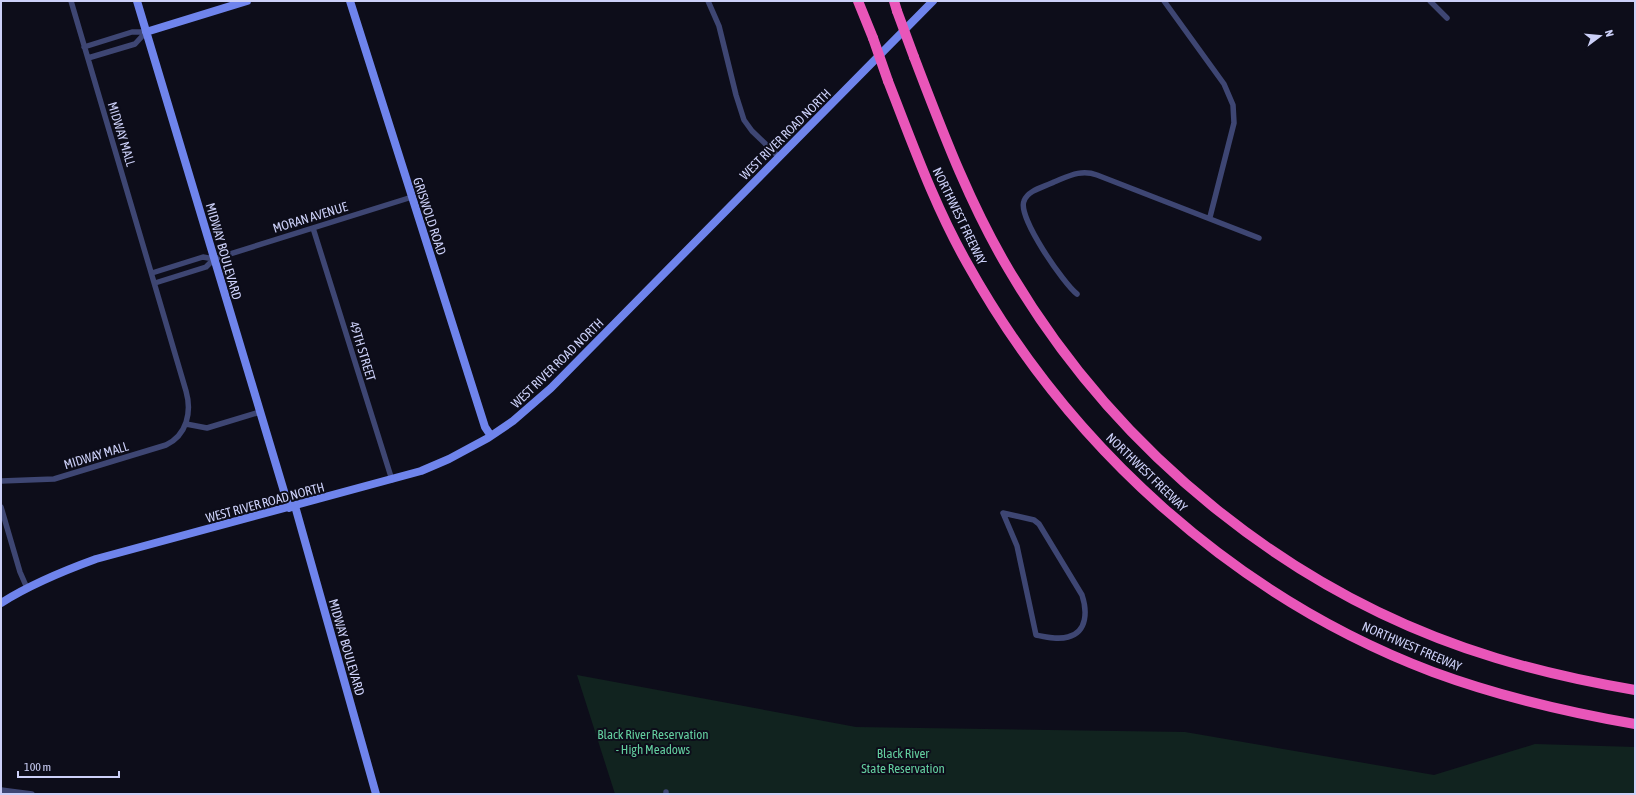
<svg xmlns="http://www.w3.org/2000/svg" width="1636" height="795" font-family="'Asap Condensed',sans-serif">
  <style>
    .green { fill: #11231f }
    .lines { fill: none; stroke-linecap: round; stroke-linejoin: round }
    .street { stroke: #3e4673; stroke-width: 5.5 }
    .secondary { stroke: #6f84ec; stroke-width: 8 }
    .highway { stroke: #e956b9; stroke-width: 10 }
    .highway-bridge { stroke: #e956b9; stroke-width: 10 }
    .labels { text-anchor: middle; stroke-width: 4; stroke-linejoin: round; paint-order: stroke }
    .street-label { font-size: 13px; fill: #ccd0f8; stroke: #0d0d1a }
    .park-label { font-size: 13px; fill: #63ce9f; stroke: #0d0d1a }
  </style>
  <rect width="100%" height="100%" fill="#0d0d1a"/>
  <path class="green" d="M577,675L856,727L1185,732L1434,775L1535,744L1635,747V794H615Z"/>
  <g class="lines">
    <path class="street" d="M708,1L719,26L736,95L744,120L752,131L779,157
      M1164,1L1224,84L1233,105L1234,123L1210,217
      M1430,1L1447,18
      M84,47L132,32H146
      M88,58L135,44L146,32
      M313,228L392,480
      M152,273L203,257L214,259L412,197
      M155,283L206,267L214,259
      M1077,294C1064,284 1017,217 1024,201C1028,190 1044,187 1054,182C1069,176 1081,169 1097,175L1259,238
      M186,424L207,428L260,412
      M1,481L54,479L166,445C187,435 192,412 186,391L71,1
      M1,507L20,572L27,588
      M1003,513L1034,520L1039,524L1082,595C1087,610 1088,632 1068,637C1058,640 1046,637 1036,635L1017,546Z
      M1,790L32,794
      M666,792V794"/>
    <path class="secondary" d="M137,1L289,508
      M350,1L485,427L491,436
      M146,32L247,1
      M295,506L376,794
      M1,603C31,584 63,571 96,559L421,471L449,459L488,438L513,421L551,388L933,1"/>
    <path class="highway" d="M858,1L873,38
      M894,1L897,11
      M914,57C942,130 969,203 1009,270C1117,453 1292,596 1496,658C1542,672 1588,682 1635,690
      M888,81C912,142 934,205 967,263C1069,447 1235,597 1433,672C1498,696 1566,712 1635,724"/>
    <path class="highway-bridge" d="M897,11L914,57
      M873,38L888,81"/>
  </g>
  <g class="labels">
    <g class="street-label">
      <text transform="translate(122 134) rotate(73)" y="5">MIDWAY MALL</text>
      <text transform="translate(785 134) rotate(-45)" y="5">WEST RIVER ROAD NORTH</text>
      <text transform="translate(430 216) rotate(72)" y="5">GRISWOLD ROAD</text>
      <text transform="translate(960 216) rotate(64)" y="5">NORTHWEST FREEWAY</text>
      <text transform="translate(310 217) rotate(-17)" y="5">MORAN AVENUE</text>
      <text transform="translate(224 251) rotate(74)" y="5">MIDWAY BOULEVARD</text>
      <text transform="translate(363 351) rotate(73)" y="5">49TH STREET</text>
      <text transform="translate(557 363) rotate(-44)" y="5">WEST RIVER ROAD NORTH</text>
      <text transform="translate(96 455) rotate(-17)" y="5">MIDWAY MALL</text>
      <text transform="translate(1147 472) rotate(44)" y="5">NORTHWEST FREEWAY</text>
      <text transform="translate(265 502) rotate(-15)" y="5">WEST RIVER ROAD NORTH</text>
      <text transform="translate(1412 646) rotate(23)" y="5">NORTHWEST FREEWAY</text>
      <text transform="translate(347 647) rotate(74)" y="5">MIDWAY BOULEVARD</text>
    </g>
    <g class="park-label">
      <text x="653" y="739">Black River Reservation<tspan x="653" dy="15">- High Meadows</tspan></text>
      <text x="903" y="758">Black River<tspan x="903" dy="15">State Reservation</tspan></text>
    </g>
  </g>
  <rect width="1636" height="795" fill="none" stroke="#ccd0f8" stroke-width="4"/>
  <g transform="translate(1600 36) rotate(74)" stroke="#0d0d1a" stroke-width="3" paint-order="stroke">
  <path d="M0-3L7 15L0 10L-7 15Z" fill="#ccd0f8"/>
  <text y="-6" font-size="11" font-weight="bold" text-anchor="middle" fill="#ccd0f8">N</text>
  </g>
  <path d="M18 771v6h101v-6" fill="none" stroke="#ccd0f8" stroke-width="2"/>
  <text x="24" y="771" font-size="12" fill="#ccd0f8" stroke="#0d0d1a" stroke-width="3" paint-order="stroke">100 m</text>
</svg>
